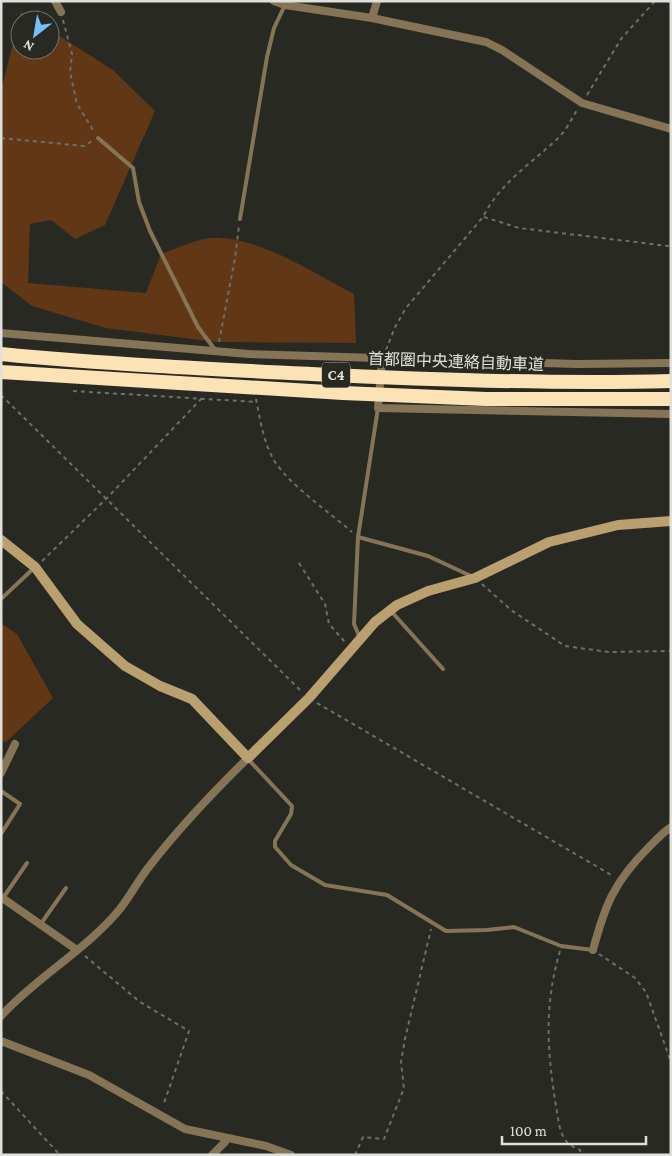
<svg xmlns="http://www.w3.org/2000/svg" width="672" height="1156" font-family="'Crimson Pro','Noto Sans JP',serif">
  <style>
    .green { fill: #623715 }
    .lines { fill: none; stroke-linecap: round; stroke-linejoin: round }
    .path { stroke: #6f6f6a; stroke-width: 2; stroke-dasharray: 4 4; stroke-linecap: butt }
    .lane { stroke: #857556; stroke-width: 4 }
    .street { stroke: #857556; stroke-width: 8 }
    .secondary { stroke: #baa06f; stroke-width: 10 }
    .highway-bridge { stroke: #fce3b6; stroke-width: 14 }
    .labels { text-anchor: middle; stroke-width: 5; stroke-linejoin: round; paint-order: stroke }
    .shield { fill: #282922; stroke: #a9a9a4; stroke-width: 1 }
    .shield-label { font-size: 15px; font-weight: bold; fill: #e0e0dc }
    .street-label { font-size: 16px; fill: #e0e0dc; stroke: #282922 }
  </style>
  <rect width="100%" height="100%" fill="#282922"/>
  <path class="green" d="M21,12L33,20H20V50H50V30L113,70L155,111L105,225L75,239L51,220L30,224L28,283L146,293L161,254C179,248 201,236 220,238C265,240 315,274 354,294L356,343L216,342L106,328L32,306L1,282V84L3,83Z
    M1,623L17,634L53,698L6,742L1,741Z"/>
  <g class="lines">
    <path class="path" d="M63,20L72,54L70,72L77,104L95,133
      M587,95L621,39L655,1
      M1,138L84,146L92,141
      M484,217L519,228L668,246L671,244
      M219,342L235,258L239,226
      M386,350L395,327L406,308L483,217C501,181 533,163 560,136C567,129 572,118 577,110
      M73,391L256,402
      M1,395L301,691
      M256,399C260,419 264,445 275,462C293,488 328,511 352,532
      M42,561L107,498L202,398
      M299,563L325,604L329,624L345,642
      M482,584L511,610L565,646L609,652L671,651
      M317,703L613,876
      M560,951C544,1005 547,1051 556,1106C558,1117 559,1134 567,1142C570,1146 576,1148 580,1150L581,1155
      M599,954L635,978L646,992L671,1062
      M85,956L140,1002L189,1031L163,1106
      M1,1091L60,1155
      M355,1155L363,1137L384,1139L404,1088L401,1062L405,1039L431,929"/>
    <path class="lane" d="M98,138L133,168L139,202L150,231L198,327L216,351
      M240,219L267,57L274,28L285,5
      M358,537L428,556L471,576
      M1,599L35,567
      M391,611L443,669
      M360,638L354,624L358,537L378,408
      M248,759L292,806L291,814L275,841V847L291,865L325,885L387,895L446,931L487,930L514,927L561,946L593,950
      M1,791L20,804L1,834
      M3,898L27,863
      M40,925L66,888"/>
    <path class="street" d="M55,1L61,12
      M274,1L285,5L372,18L486,42L502,50L582,103L671,129
      M372,18L377,1
      M1,333L249,354L577,364L671,363
      M382,359L378,408L671,414
      M1,773L15,744
      M1,897L77,950
      M593,950C605,905 614,882 648,848C655,841 662,833 671,827
      M1,1016C37,977 86,950 120,909C130,896 138,881 148,868C179,828 212,793 248,758
      M1,1041L89,1075L185,1129L266,1146L291,1155
      M212,1155L225,1142L226,1138"/>
    <path class="secondary" d="M1,540L35,567L77,624L125,666L160,686L192,699L248,758L309,698L375,622L397,605L428,591L475,578L549,542L618,525L671,521"/>
    <path class="highway-bridge" d="M1,354C104,364 208,369 311,374C431,380 551,384 671,381
      M1,372L343,393L486,399H671"/>
  </g>
  <g class="labels">
    <rect class="shield" x="322" y="362.5" width="28" height="25" rx="4"/>
    <g class="shield-label">
      <text x="336" y="380">C4</text>
    </g>
    <g class="street-label">
      <text transform="translate(456 361) rotate(2)" y="6">首都圏中央連絡自動車道</text>
    </g>
  </g>
  <rect width="672" height="1156" fill="none" stroke="#e0e0dc" stroke-width="5"/>
  <g transform="translate(35 35) rotate(211)"><circle r="24" fill="#282922" stroke="#72726c"/>
  <path d="M0-4L9 19L0 12L-9 19Z" fill="#76c0f7"/>
  <text y="-8" font-size="14" font-weight="bold" text-anchor="middle" fill="#e0e0dc">N</text>
  </g>
  <path d="M502 1136v8h144v-8" fill="none" stroke="#e0e0dc" stroke-width="2.5"/>
  <text x="510" y="1136" font-size="15" fill="#e0e0dc" stroke="#282922" stroke-width="4" paint-order="stroke">100 m</text>
</svg>
